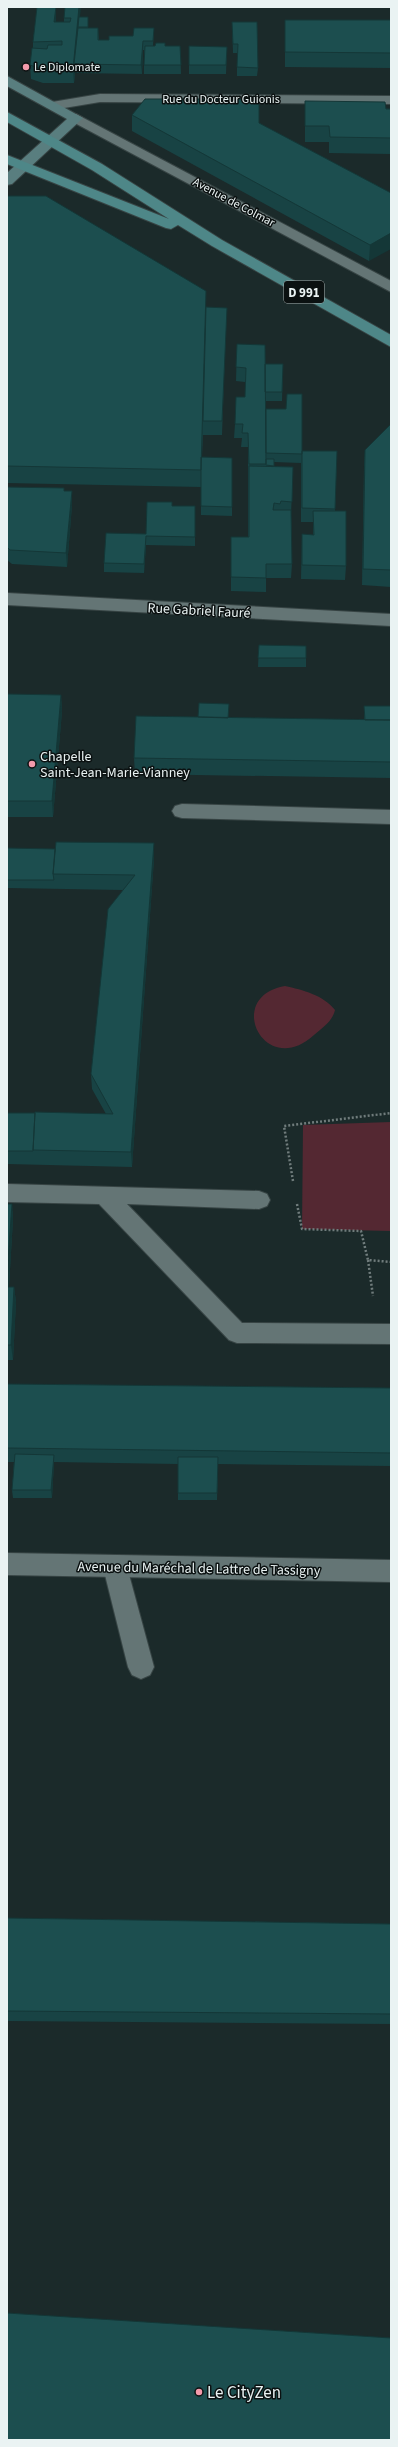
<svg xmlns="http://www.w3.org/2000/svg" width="398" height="2447" font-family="'Source Sans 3',sans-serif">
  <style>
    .green { fill: #542832 }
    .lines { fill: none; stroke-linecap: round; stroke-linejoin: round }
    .lane-casing { stroke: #374444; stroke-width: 2 }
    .street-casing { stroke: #374444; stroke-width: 2 }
    .secondary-casing { stroke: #374444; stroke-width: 2 }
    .primary-casing { stroke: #374444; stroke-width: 2 }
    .path { stroke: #707c7c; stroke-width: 2.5; stroke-dasharray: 2 2; stroke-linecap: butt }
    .lane { fill: #647575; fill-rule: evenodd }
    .street { fill: #647575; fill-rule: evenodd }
    .secondary { fill: #597e7f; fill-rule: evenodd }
    .primary { fill: #4e8788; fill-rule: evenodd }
    .wall { fill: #184344 }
    .shaded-wall { fill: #143737 }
    .building { fill: #1c4e4f; stroke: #143737 }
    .poi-dot { fill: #f39aab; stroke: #0b1111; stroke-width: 1.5 }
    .labels { text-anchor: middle; stroke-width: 3; stroke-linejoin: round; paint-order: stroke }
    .far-poi-label { font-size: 12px; fill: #eaf3f3; stroke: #0b1111; text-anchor: start }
    .far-street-label { font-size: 12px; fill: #eaf3f3; stroke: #0b1111 }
    .shield { fill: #0b1111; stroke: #a7afaf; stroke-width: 1 }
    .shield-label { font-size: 13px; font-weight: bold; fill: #eaf3f3 }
    .street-label { font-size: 14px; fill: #eaf3f3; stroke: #0b1111 }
    .poi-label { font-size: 14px; fill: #eaf3f3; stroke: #0b1111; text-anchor: start }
    .near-poi-label { font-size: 17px; fill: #eaf3f3; stroke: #0b1111; text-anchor: start }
  </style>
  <rect width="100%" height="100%" fill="#1b2a2a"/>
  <path class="green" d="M285,986C303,990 323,995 335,1010C332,1022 323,1027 314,1035C265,1080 223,997 285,986Z
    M391,1122V1231L302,1229L303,1125Z"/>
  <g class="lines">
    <defs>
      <path id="lane" d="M182,804L391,810V824L182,818L175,816L172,811L175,806Z
        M7,1184L259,1191L267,1194L270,1200L267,1206L259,1209L127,1204L242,1323L391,1324V1344L237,1343L229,1340L99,1204L7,1202Z
        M115,1556L124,1559L127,1567L154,1667L150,1675L141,1679L132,1675L128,1667L103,1567L106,1559Z"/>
      <path id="street" d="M100,94L391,96V104L100,102L52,110L45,106L52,102Z
        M76,114L391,281V292L71,121L69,118Z
        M7,593L391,614V626L7,605Z
        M7,1553L391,1560V1582L7,1575Z"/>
      <path id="secondary" d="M7,76L83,118L12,184L7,185V173L67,119L7,86Z"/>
      <path id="primary" d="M7,112L102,164L222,240L391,335V347L212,246L178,225L171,229L166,228L7,164V155L169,219L92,170L7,122Z"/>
    </defs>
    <use href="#lane" class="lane-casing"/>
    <use href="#street" class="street-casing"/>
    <use href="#secondary" class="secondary-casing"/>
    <use href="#primary" class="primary-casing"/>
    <path class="path" d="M293,1181L284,1126L391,1113
      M297,1204L302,1229L361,1231L368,1260L391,1262
      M368,1260L373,1296"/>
    <use href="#lane" class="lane"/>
    <use href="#street" class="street"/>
    <use href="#secondary" class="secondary"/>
    <use href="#primary" class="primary"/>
  </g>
  <path class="wall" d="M37,7H56V22H64V18L88,17V28H98L99,40H109L133,36L154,28L153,46H180L181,74H144V50H143L142,74L75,73L74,83H43L31,79L30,65L33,48V42Z
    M285,20H391V68L285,67Z
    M232,22L258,68L257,76H237V53H233Z
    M227,47L226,74H189V65Z
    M305,101L391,109V154L329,153V142H305Z
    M132,115L259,123L391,193L369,261L132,131Z
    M7,196L206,307L226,321L222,435H203V434L202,457L232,458V516L201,515V487L7,483Z
    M237,344L265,368L283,364L282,401H265L266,409L302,451H337L335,511L346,566L345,580L301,579L302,534L313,535V522H301V463L274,462V467H293L291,515L292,564L291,578H266V592L231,591V537H248V447H241L242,438H234L235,424L245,397V382L236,381Z
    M391,424V587L362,585L364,466L365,450Z
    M64,491H72V505L67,567L12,564L7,560V492Z
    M172,506H195V546L146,545L144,573L104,572V563L146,534Z
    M259,645L306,658V667H258Z
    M7,694L61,695L62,711L53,817H7Z
    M364,706H391V778L135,774L134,758L198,717L364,720Z
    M7,848L154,859L132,1167L7,1164V1113L106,1114L92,1089L91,1074L123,890L8,888L7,898Z
    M7,1204H12L13,1219L9,1287H14L16,1302L13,1360H7Z
    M7,1384L391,1388V1466L218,1464L217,1500H178V1464L54,1462L52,1498H13L12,1490L14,1462H7Z
    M7,1918L391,1924V2024L7,2021Z"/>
  <path class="shaded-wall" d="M56,7V18L55,35L54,22Z
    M79,7H81L79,27H78V35L74,64L75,73L74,83L73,69Z
    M143,41V50L142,74L141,65Z
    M391,233V249L369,261L370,245Z
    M72,491V505L67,567L66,553Z
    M146,536V545L144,573V564Z
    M61,695L62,711L53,817L52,801Z
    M154,843V859L132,1167L131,1152Z
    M7,880L8,888L7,898Z
    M12,1204L13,1219L8,1302L7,1293V1275Z
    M14,1287L16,1302L13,1360L11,1345Z
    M54,1455V1462L52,1498L51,1490Z"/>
  <path class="building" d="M37,7H56L54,22H70L71,18H64L65,7H79L73,69H42L30,65L32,48L47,49L48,45H62V41L33,42Z
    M79,17H88V27H78Z
    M285,20H391V53L285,52Z
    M232,22H257L258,68L237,67L238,44H233Z
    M78,28H98V40H109V36H133L134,28H154L153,41H143L141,65L74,64Z
    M156,43H165V46H180L181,65H144L145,46H155Z
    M189,46L227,47L226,65H189Z
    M145,99H259V123L391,193V233L370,245L132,115Z
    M305,101L385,102L386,109H391V138L330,137L329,126H305Z
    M7,196H46L206,291L201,470L7,466Z
    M206,307L227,308L222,421H203Z
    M237,344L265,345L266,464H249L248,433H242L243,424H235L236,397H245L246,368L236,367Z
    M265,364H283L282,392H265Z
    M287,394H302V454L266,453V409H286Z
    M391,424V570L363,569L365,450Z
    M302,451H337L335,509L302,508Z
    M201,457L232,458V507L201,506Z
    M266,459H274V466L266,465Z
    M249,466L293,467L292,502L281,501L280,504L274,503L273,510H291L292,564H266V578L231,577V537H249Z
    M7,487L64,488V491H72L66,553L10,550L7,547Z
    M147,502H172V506H195V537L146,536L144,564L104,563L106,533L146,534Z
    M313,511H346V566L302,565V534L314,535Z
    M259,645L306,646V658H258Z
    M7,694L61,695L52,801H7Z
    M199,703L229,704L228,718L198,717Z
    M364,706H391V720H365Z
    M136,716L391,720V762L134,758Z
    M56,842L154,843L131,1152L33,1150L35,1112L113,1114L91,1074L108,909L135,875L53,874Z
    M7,848L55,849L53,874L54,880H7Z
    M7,1113H35L33,1151H7Z
    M7,1204H12L7,1275Z
    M7,1287H14L11,1345H7Z
    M7,1384L391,1388V1453L7,1448Z
    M15,1454L54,1455L51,1490H12Z
    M178,1457H218L217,1493H178Z
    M7,1918L391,1924V2014L7,2011Z
    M7,2313L391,2338V2440H7Z"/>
  <g class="poi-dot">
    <circle cx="26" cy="67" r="4"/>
    <circle cx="32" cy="764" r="4"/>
    <circle cx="199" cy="2392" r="4"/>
  </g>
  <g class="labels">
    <g class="far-poi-label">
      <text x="34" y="71">Le Diplomate</text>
    </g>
    <g class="far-street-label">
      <text x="221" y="103">Rue du Docteur Guionis</text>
      <text transform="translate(234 202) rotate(28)" y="4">Avenue de Colmar</text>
    </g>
    <rect class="shield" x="284" y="281" width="40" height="22" rx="3"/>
    <g class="shield-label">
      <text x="304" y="297">D 991</text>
    </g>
    <g class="street-label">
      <text transform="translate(199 610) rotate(3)" y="5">Rue Gabriel Fauré</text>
      <text transform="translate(199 1568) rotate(1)" y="5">Avenue du Maréchal de Lattre de Tassigny</text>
    </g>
    <g class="poi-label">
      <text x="40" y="761">Chapelle<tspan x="40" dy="16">Saint-Jean-Marie-Vianney</tspan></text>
    </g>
    <g class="near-poi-label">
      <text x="207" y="2398">Le CityZen</text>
    </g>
  </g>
  <rect width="398" height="2447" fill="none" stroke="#eaf3f3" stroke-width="16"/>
</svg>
